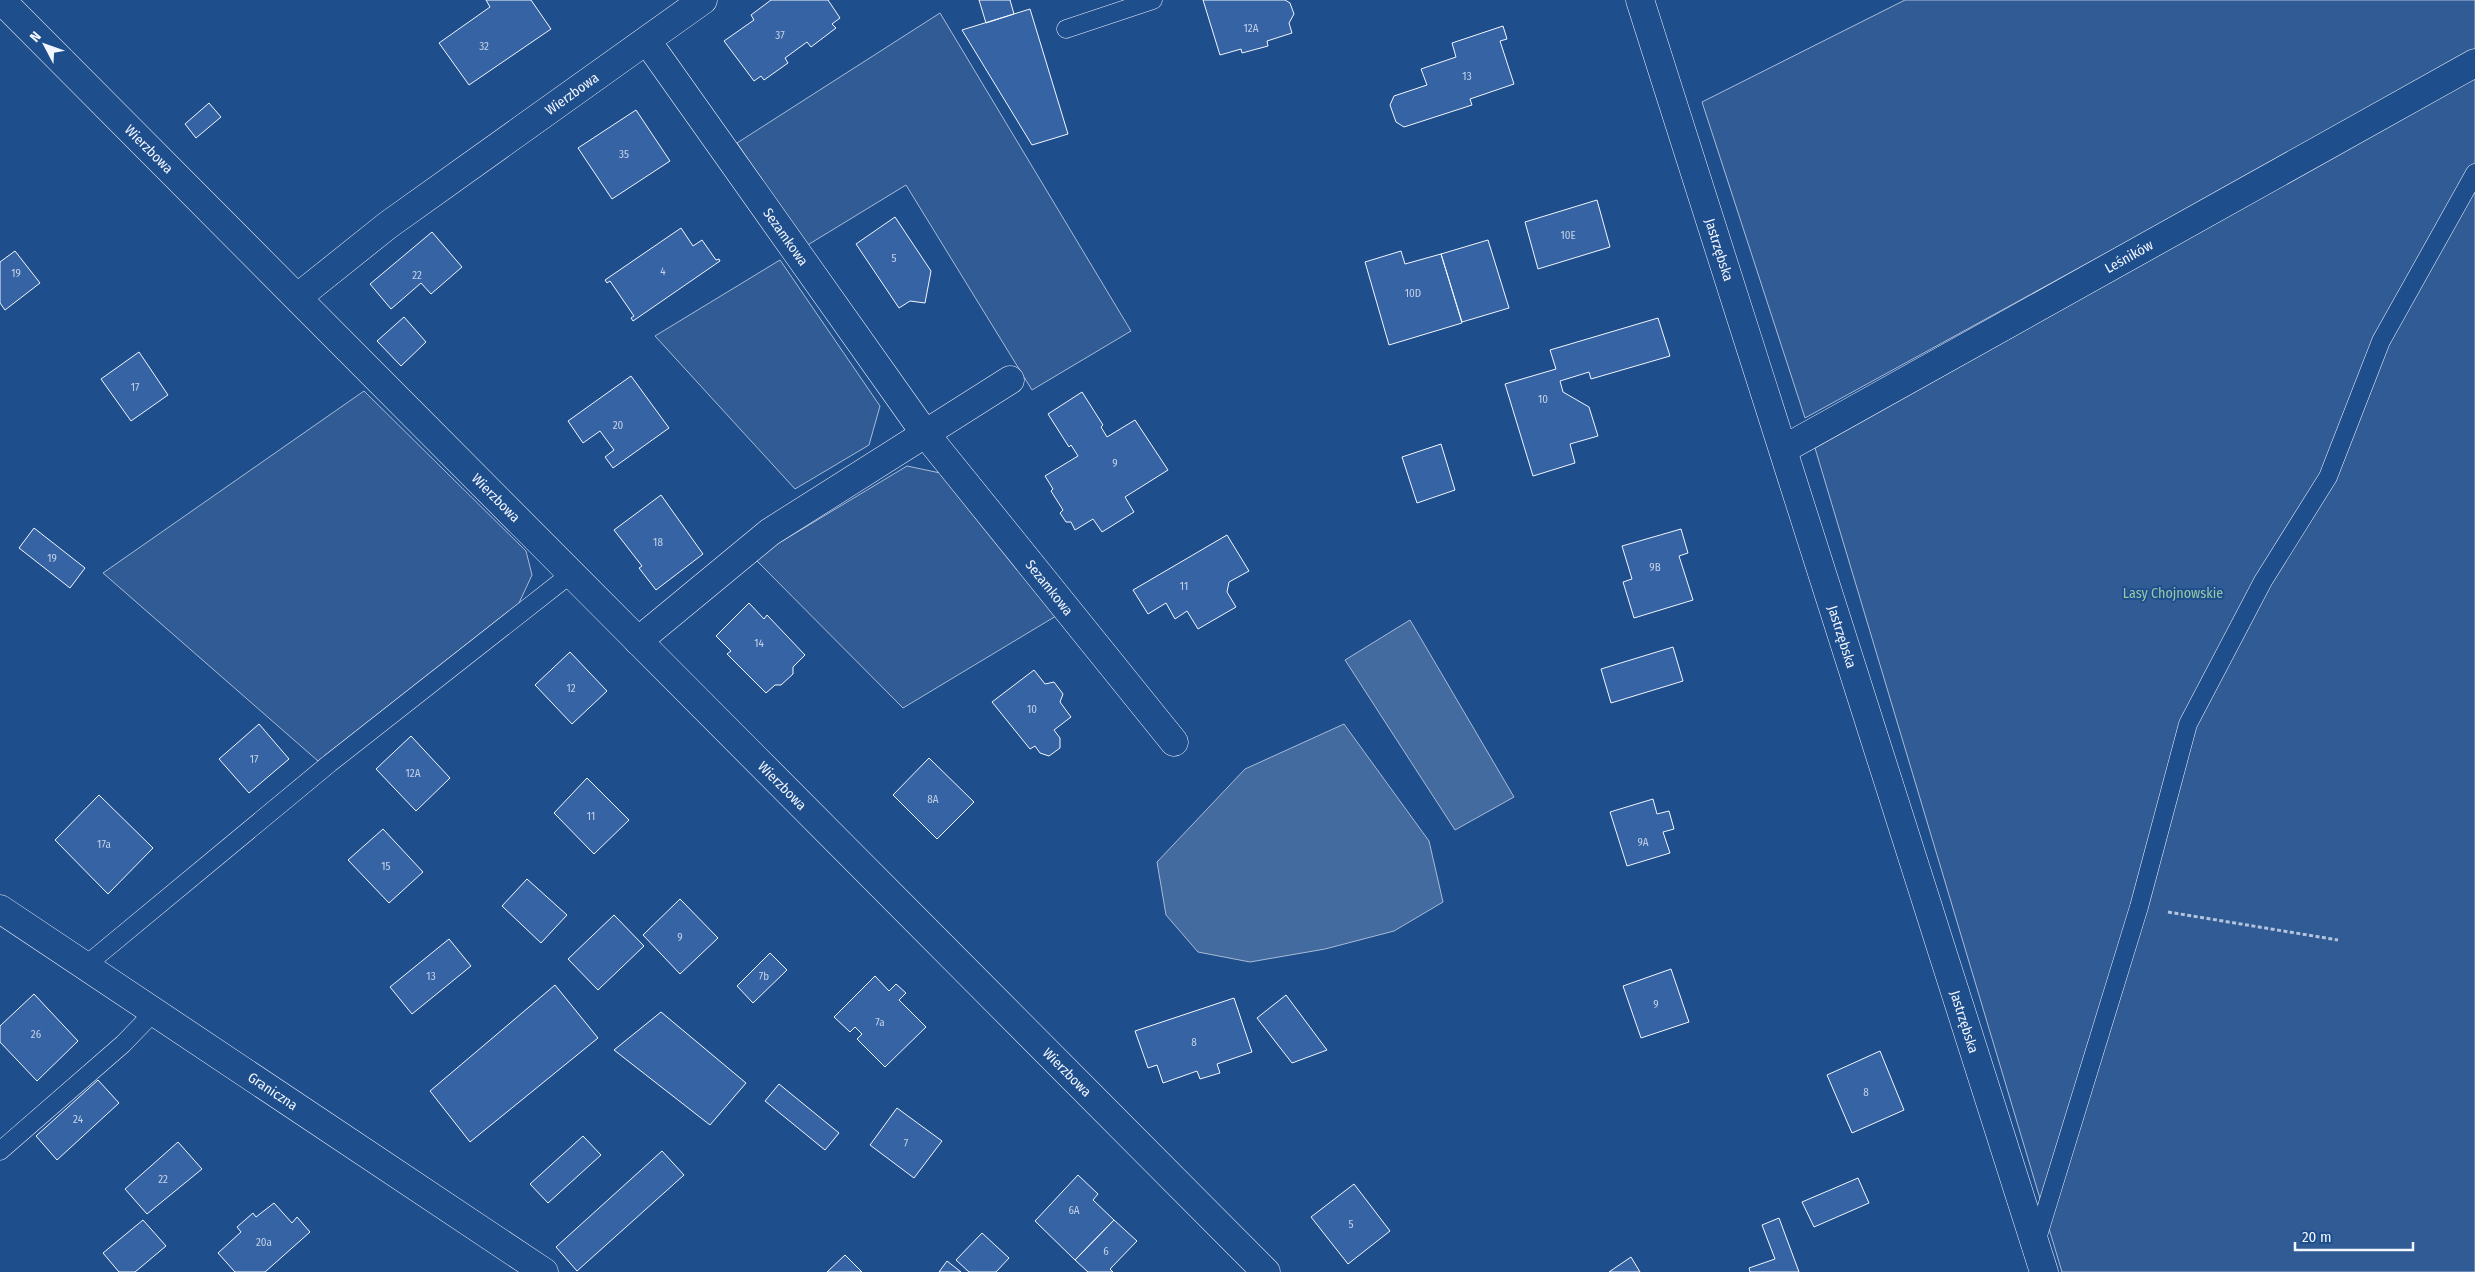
<svg xmlns="http://www.w3.org/2000/svg" width="2475" height="1272" font-family="'Fira Sans Condensed',sans-serif">
  <style>
    .built { fill: #305b95; stroke: #a8bbd7 }
    .water { fill: #446ba0; stroke: #a8bbd7 }
    .building { fill: #3563a3; stroke: #f2f6ff }
    .lines { fill: none; stroke-linecap: round; stroke-linejoin: round }
    .service-casing { stroke: #f2f6ff; stroke-width: 19 }
    .minor-casing { stroke: #f2f6ff; stroke-width: 29 }
    .path { stroke: #b3c4dc; stroke-width: 3; stroke-dasharray: 4 2.5; stroke-linecap: butt }
    .service { stroke: #1f4e8c; stroke-width: 18 }
    .minor { stroke: #1f4e8c; stroke-width: 28 }
    .labels { text-anchor: middle; stroke-width: 4; stroke-linejoin: round; paint-order: stroke }
    .number-label { font-size: 11px; fill: #c3d1e8 }
    .street-label { font-size: 14px; fill: #f2f6ff; stroke: #1f4e8c }
    .park-label { font-size: 14px; fill: #97c8a6; stroke: #1f4e8c }
  </style>
  <rect width="100%" height="100%" fill="#1f4e8c"/>
  <path class="built" d="M1905,0H2475V51L1805,418L1702,102Z
    M940,13L1131,331L1032,390L906,185L806,246L737,143Z
    M2475,78V1272H2062L1815,448Z
    M780,260L880,406L869,445L795,489L655,336Z
    M364,391L526,551L532,575L519,603L318,761L103,573Z
    M907,466L945,474L1056,616L903,708L754,558Z"/>
  <path class="water" d="M1410,620L1514,797L1455,830L1345,660Z
    M1344,724L1429,841L1443,902L1394,931L1325,949L1250,962L1198,952L1166,915L1157,862L1245,769Z"/>
  <path class="building" d="M486,0H531L551,29L469,85L439,43L490,7Z
    M771,0H828L840,18L832,24L836,28L811,47L807,42L785,58L788,63L764,80L761,76L754,81L724,41L754,20L751,15Z
    M979,0H1010L1014,14L986,23Z
    M1203,0H1285L1290,3L1294,14L1289,23L1292,33L1267,41L1268,46L1242,53L1241,49L1220,55Z
    M1030,9L1068,134L1032,145L962,30Z
    M1503,26L1507,39L1500,41L1514,84L1470,99L1472,105L1404,127L1396,122L1390,105L1394,96L1427,85L1421,69L1456,57L1452,43Z
    M209,103L221,117L196,138L185,124Z
    M636,110L670,161L612,199L578,148Z
    M1597,200L1610,247L1538,269L1525,222Z
    M895,217L931,271L925,303L910,301L899,308L856,244Z
    M681,228L693,246L702,240L716,260L719,259L720,261L633,321L631,318L634,316L610,281L607,283L605,280Z
    M432,232L462,267L431,294L421,283L391,309L370,284Z
    M1488,240L1509,308L1462,322L1441,254Z
    M15,251L40,283L5,310L0,303V262Z
    M1401,251L1405,264L1441,254L1462,323L1389,345L1365,262Z
    M404,317L426,342L401,366L377,341Z
    M1658,318L1670,356L1591,379L1589,372L1560,381L1563,392L1589,407L1598,436L1570,444L1575,463L1533,476L1505,384L1556,369L1550,350Z
    M139,352L168,395L131,421L101,379Z
    M631,376L669,428L613,468L605,457L614,450L600,431L583,443L568,421Z
    M1082,392L1103,425L1101,427L1107,437L1135,420L1168,470L1125,497L1134,512L1102,532L1093,519L1075,530L1071,522H1066L1060,513L1063,510L1051,491L1053,489L1045,476L1078,456L1071,445L1069,447L1048,414Z
    M1441,444L1455,490L1417,503L1402,457Z
    M661,495L703,554L656,590L639,568L642,566L614,530Z
    M34,528L85,568L70,588L19,548Z
    M1681,529L1688,553L1679,556L1693,600L1634,618L1623,582L1632,579L1622,546Z
    M1227,535L1249,571L1229,582L1227,592L1236,607L1198,629L1187,611L1175,619L1166,603L1148,614L1133,590Z
    M749,603L764,619L767,615L805,655L793,667V674L781,685H775L766,693L727,654L731,651L716,636Z
    M1673,647L1683,681L1611,703L1601,669Z
    M570,652L607,691L572,724L535,685Z
    M1034,670L1045,684L1054,682L1063,694L1060,702L1071,717L1054,730L1060,738V748L1049,756L1040,753L1035,746L1030,749L992,702Z
    M259,724L289,759L249,793L219,759Z
    M411,736L450,778L416,811L376,769Z
    M929,758L974,802L937,839L893,795Z
    M587,778L629,820L594,854L554,813Z
    M99,795L153,848L108,894L55,840Z
    M1653,799L1657,814L1669,811L1674,829L1663,832L1670,853L1627,866L1610,812Z
    M383,829L423,872L389,903L348,860Z
    M527,879L567,915L541,943L502,906Z
    M680,899L718,938L680,974L643,935Z
    M614,915L644,946L598,990L568,959Z
    M449,939L471,966L412,1014L390,987Z
    M770,953L787,970L753,1003L737,986Z
    M1671,969L1689,1022L1641,1038L1623,986Z
    M875,976L889,991L896,984L906,993L899,1000L926,1027L885,1067L857,1039L862,1034L855,1027L850,1032L834,1017Z
    M555,985L598,1038L470,1142L430,1091Z
    M34,994L78,1041L37,1081L0,1042V1026Z
    M1286,995L1327,1050L1292,1063L1257,1018Z
    M1234,998L1252,1052L1217,1064L1220,1073L1200,1079L1197,1071L1163,1083L1157,1065L1148,1068L1135,1031Z
    M661,1012L746,1083L710,1125L614,1050Z
    M1880,1051L1904,1110L1852,1133L1827,1075Z
    M98,1080L119,1103L57,1160L36,1136Z
    M779,1084L839,1133L825,1150L765,1101Z
    M897,1108L942,1141L914,1178L870,1145Z
    M583,1136L601,1155L548,1203L530,1184Z
    M178,1142L202,1169L147,1214L125,1189Z
    M662,1151L684,1175L577,1271L556,1247Z
    M1078,1175L1098,1194L1093,1200L1114,1220L1075,1260L1035,1221Z
    M1858,1178L1869,1203L1814,1227L1802,1202Z
    M1354,1184L1390,1231L1348,1264L1311,1217Z
    M274,1203L292,1223L297,1217L310,1232L265,1272H235L218,1253L241,1232L237,1227L253,1213L256,1217Z
    M1779,1218L1799,1272H1750L1749,1268L1775,1259L1762,1225Z
    M143,1220L166,1246L135,1272H119L103,1253Z
    M1114,1220L1137,1241L1110,1269L1113,1272H1088L1075,1260Z
    M982,1233L1009,1258L996,1272H969L956,1260Z
    M845,1255L862,1272H827Z
    M1631,1257L1640,1272H1609Z
    M947,1261L961,1272H939Z"/>
  <g class="lines">
    <defs>
      <path id="service" d="M1066,29L1153,0
        M85,966L330,763L572,573
        M0,1151L123,1044L154,1012
        M2036,1242L2139,907L2188,724L2263,581L2328,477L2381,341L2475,173"/>
      <g id="minor">
        <path id="s1" d="M1,0L1266,1272"/>
        <path id="s2" d="M1640,0L2044,1272"/>
        <path id="s3" d="M647,41L924,432L1174,742"/>
        <path id="s4" d="M298,297L388,225L703,0"/>
        <path id="s5" d="M1784,449L2475,63"/>
        <path d="M638,641L770,532L1010,380"/>
        <path id="s6" d="M0,909L544,1272"/>
      </g>
    </defs>
    <use href="#service" class="service-casing"/>
    <use href="#minor" class="minor-casing"/>
    <path class="path" d="M2168,912L2338,940"/>
    <use href="#service" class="service"/>
    <use href="#minor" class="minor"/>
  </g>
  <g class="labels">
    <g class="number-label">
      <text x="1251" y="32">12A</text>
      <text x="780" y="39">37</text>
      <text x="484" y="50">32</text>
      <text x="1467" y="80">13</text>
      <text x="624" y="158">35</text>
      <text x="1568" y="239">10E</text>
      <text x="894" y="262">5</text>
      <text x="663" y="275">4</text>
      <text x="16" y="277">19</text>
      <text x="417" y="279">22</text>
      <text x="1413" y="297">10D</text>
      <text x="135" y="391">17</text>
      <text x="1543" y="403">10</text>
      <text x="618" y="429">20</text>
      <text x="1115" y="467">9</text>
      <text x="658" y="546">18</text>
      <text x="52" y="562">19</text>
      <text x="1655" y="571">9B</text>
      <text x="1184" y="590">11</text>
      <text x="759" y="647">14</text>
      <text x="571" y="692">12</text>
      <text x="1032" y="713">10</text>
      <text x="254" y="763">17</text>
      <text x="413" y="777">12A</text>
      <text x="933" y="803">8A</text>
      <text x="591" y="820">11</text>
      <text x="1643" y="846">9A</text>
      <text x="104" y="848">17a</text>
      <text x="386" y="870">15</text>
      <text x="680" y="941">9</text>
      <text x="431" y="980">13</text>
      <text x="764" y="980">7b</text>
      <text x="1656" y="1008">9</text>
      <text x="880" y="1026">7a</text>
      <text x="36" y="1038">26</text>
      <text x="1194" y="1046">8</text>
      <text x="1866" y="1096">8</text>
      <text x="78" y="1123">24</text>
      <text x="906" y="1147">7</text>
      <text x="163" y="1183">22</text>
      <text x="1074" y="1214">6A</text>
      <text x="1351" y="1228">5</text>
      <text x="264" y="1246">20a</text>
      <text x="1106" y="1255">6</text>
    </g>
    <g class="street-label">
      <text dy="5" stroke="none"><textPath href="#s4" startOffset="341">Wierzbowa</textPath></text>
      <text dy="5" stroke="none"><textPath href="#s1" startOffset="210">Wierzbowa</textPath></text>
      <text dy="5" stroke="none"><textPath href="#s3" startOffset="240">Sezamkowa</textPath></text>
      <text dy="5" stroke="none"><textPath href="#s2" startOffset="262">Jastrzębska</textPath></text>
      <text dy="5" stroke="none"><textPath href="#s5" startOffset="395">Leśników</textPath></text>
      <text dy="5" stroke="none"><textPath href="#s1" startOffset="702">Wierzbowa</textPath></text>
      <text dy="5" stroke="none"><textPath href="#s3" startOffset="679">Sezamkowa</textPath></text>
      <text dy="5" stroke="none"><textPath href="#s2" startOffset="668">Jastrzębska</textPath></text>
      <text dy="5" stroke="none"><textPath href="#s1" startOffset="1108">Wierzbowa</textPath></text>
      <text dy="5" stroke="none"><textPath href="#s2" startOffset="1072">Jastrzębska</textPath></text>
      <text dy="5" stroke="none"><textPath href="#s1" startOffset="1512">Wierzbowa</textPath></text>
      <text dy="5" stroke="none"><textPath href="#s6" startOffset="328">Graniczna</textPath></text>
    </g>
    <g class="park-label">
      <text x="2173" y="598">Lasy Chojnowskie</text>
    </g>
  </g>
  <g transform="translate(45 45) rotate(311)" stroke="#1f4e8c" stroke-width="4" paint-order="stroke">
  <path d="M0-4L9 19L0 12L-9 19Z" fill="#f2f6ff"/>
  <text y="-8" font-size="14" font-weight="bold" text-anchor="middle" fill="#f2f6ff">N</text>
  </g>
  <path d="M2295 1242v8h118v-8" fill="none" stroke="#f2f6ff" stroke-width="2.5"/>
  <text x="2302" y="1242" font-size="15" fill="#f2f6ff" stroke="#1f4e8c" stroke-width="4" paint-order="stroke">20 m</text>
</svg>
